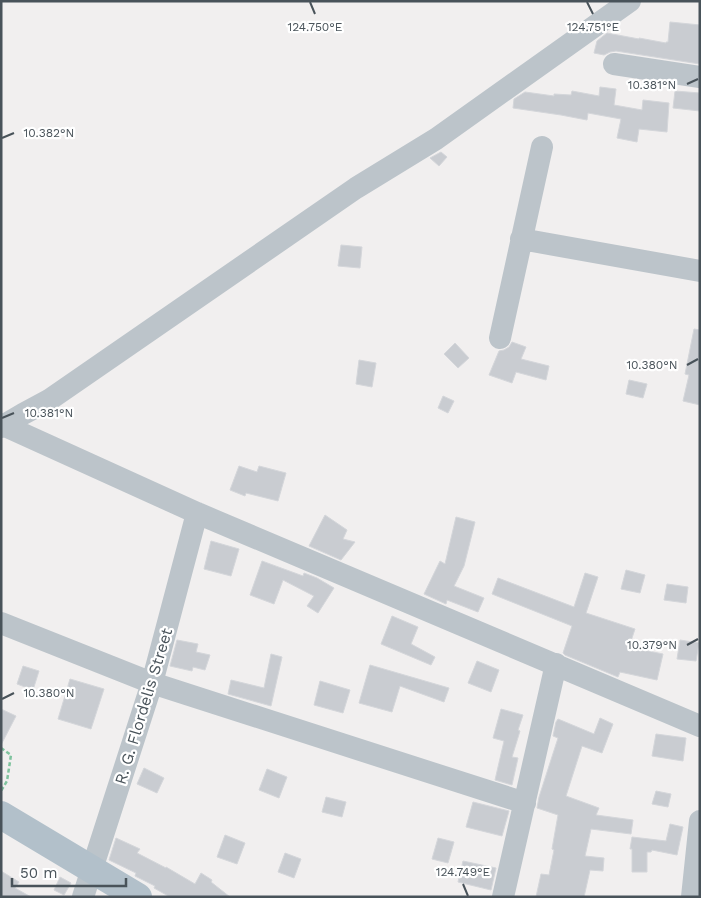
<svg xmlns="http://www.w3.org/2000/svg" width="701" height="898" font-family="'Work Sans',sans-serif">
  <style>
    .building { fill: #c9ccd1; stroke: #d4d6da }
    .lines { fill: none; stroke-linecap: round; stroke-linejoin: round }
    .path { stroke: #7fc39e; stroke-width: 2.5; stroke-dasharray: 4 2.5; stroke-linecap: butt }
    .minor { stroke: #bcc4ca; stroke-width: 22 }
    .major { stroke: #b2c0ca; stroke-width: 28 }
    .ticks { fill: none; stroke: #49535a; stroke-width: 2 }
    .labels { text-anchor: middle; stroke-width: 4.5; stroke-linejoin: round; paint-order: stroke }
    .street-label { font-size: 16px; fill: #49535a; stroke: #fff }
    .ticks-label { font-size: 12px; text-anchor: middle; fill: #49535a; stroke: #fff; stroke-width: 4.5; stroke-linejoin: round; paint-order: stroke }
  </style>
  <rect width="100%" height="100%" fill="#f1efef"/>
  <path class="building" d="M670,22L700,25V64L616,51L610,52L604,55L594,53L597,41L607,33L639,39V38L666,43V42H668Z
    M600,87L616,89L614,105L642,110L643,100L669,103L667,132L639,129L637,142L617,138L621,119L588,113L587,120L561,115L513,108L514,99L525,92L554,96V94L571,95L572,91L599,96Z
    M675,91L700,93V111L673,108Z
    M441,152L447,157L439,166L430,158Z
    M341,245L362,247L360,268L338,266Z
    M694,329L700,330V405L683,401L689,375L685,374Z
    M512,342L526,347L521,359L549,366L546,380L516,372L512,383L489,375L499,351L504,350L509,347Z
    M455,343L469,358L458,368L444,354Z
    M359,360L376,363L372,387L356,384Z
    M629,380L647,384L643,398L626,394Z
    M443,396L454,401L448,413L438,408Z
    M239,466L257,472L259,466L286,473L278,501L246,493L245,496L230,490Z
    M325,515L347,530L343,539L355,542L341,560L309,546Z
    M456,517L475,522L464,566L454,586L484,598L478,612L447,600L446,604L424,594L440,561L445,564Z
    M211,541L239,549L231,576L204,569Z
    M262,561L303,576L304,573L317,578L334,588L318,613L307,606L314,596L283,580L274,604L250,595Z
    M626,570L645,575L640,593L621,589Z
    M585,573L598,577L586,613L635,629L629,647L663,654L657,680L620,672L618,677L565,655L563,653L572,626L492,594L498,578L574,607Z
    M667,584L688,587L686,603L664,600Z
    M392,616L418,627L411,644L435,657L431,665L381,644Z
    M177,640L198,644L196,652L210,655L205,670L193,667L192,671L170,666Z
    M680,640L699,643L696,661L677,659Z
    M271,654L282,657L271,706L228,694L231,680L264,688Z
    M477,661L499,670L491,692L468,683Z
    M370,665L449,688L444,702L400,686L392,712L359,703Z
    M23,666L39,671L33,690L17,684Z
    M70,679L104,689L91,729L58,719Z
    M320,681L350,690L343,713L314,705Z
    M1,709L16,716L1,745Z
    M501,709L523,715L518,730L520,731L512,757L518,758L512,785L495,780L504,741L493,738Z
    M600,718L613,724L602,753L582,746L566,796L599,808L596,815L633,820L631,834L591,829L585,856L604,858L603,871L590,870L584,897H536L541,874L549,875L554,850L552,849L558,815L537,808L539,797L558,738L553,736L556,722L558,719L594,734Z
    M656,734L686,738L683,761L652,756Z
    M144,768L164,778L157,793L137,784Z
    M267,769L287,777L279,798L259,790Z
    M656,791L671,794L668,807L652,804Z
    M326,797L346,802L342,817L322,812Z
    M473,802L509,811L502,836L466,827Z
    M670,824L683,827L677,855L652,850L651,852H647V872H632V849H630L632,837L666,841Z
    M225,835L245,843L237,864L217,857Z
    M116,838L140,849L137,853L166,868V867L195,884L201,873L212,880L211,882L230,897H170L154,888L155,886L135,876L136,873L109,860Z
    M438,838L454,842L448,863L432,859Z
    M285,853L301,859L294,878L278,872Z
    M463,861L496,868L491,890L458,882Z
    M1,871L19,882L15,888L31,897H1Z
    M60,877L71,883L64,895L54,890Z"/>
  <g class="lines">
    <path class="path" d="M1,748L11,755L7,781L1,791"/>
    <path class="minor" d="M614,64L700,77
      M521,239L700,271
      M500,338L542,147
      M1,424L197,513L700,726
      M1,427L23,414L49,400L356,188L436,139L630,1
      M1,623L152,683L525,803
      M83,897L152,683L197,513
      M503,897L556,664
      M692,897L700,821"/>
    <path class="major" d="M1,815L138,897"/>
  </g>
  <path class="ticks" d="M310,2L315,14M587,2L593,14M687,84L698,79M2,138L14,133M687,365L698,359M2,418L14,413M687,645L698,639M2,699L14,693M463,884L468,896"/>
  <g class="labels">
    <g class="street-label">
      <text transform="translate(143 706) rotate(-73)" y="6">R. G. Flordelis Street</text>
    </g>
  </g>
  <g class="ticks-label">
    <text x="315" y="31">124.750°E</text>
    <text x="593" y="31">124.751°E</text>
    <text x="652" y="89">10.381°N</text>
    <text x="49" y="137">10.382°N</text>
    <text x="652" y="369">10.380°N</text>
    <text x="49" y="417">10.381°N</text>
    <text x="652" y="649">10.379°N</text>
    <text x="49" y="697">10.380°N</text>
    <text x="463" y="876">124.749°E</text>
  </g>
  <rect width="701" height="898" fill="none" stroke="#49535a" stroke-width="5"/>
  <path d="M12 878v8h114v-8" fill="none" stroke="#49535a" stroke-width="2.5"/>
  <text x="20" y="878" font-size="15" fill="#49535a" stroke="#ffffff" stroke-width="4" paint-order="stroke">50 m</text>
</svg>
